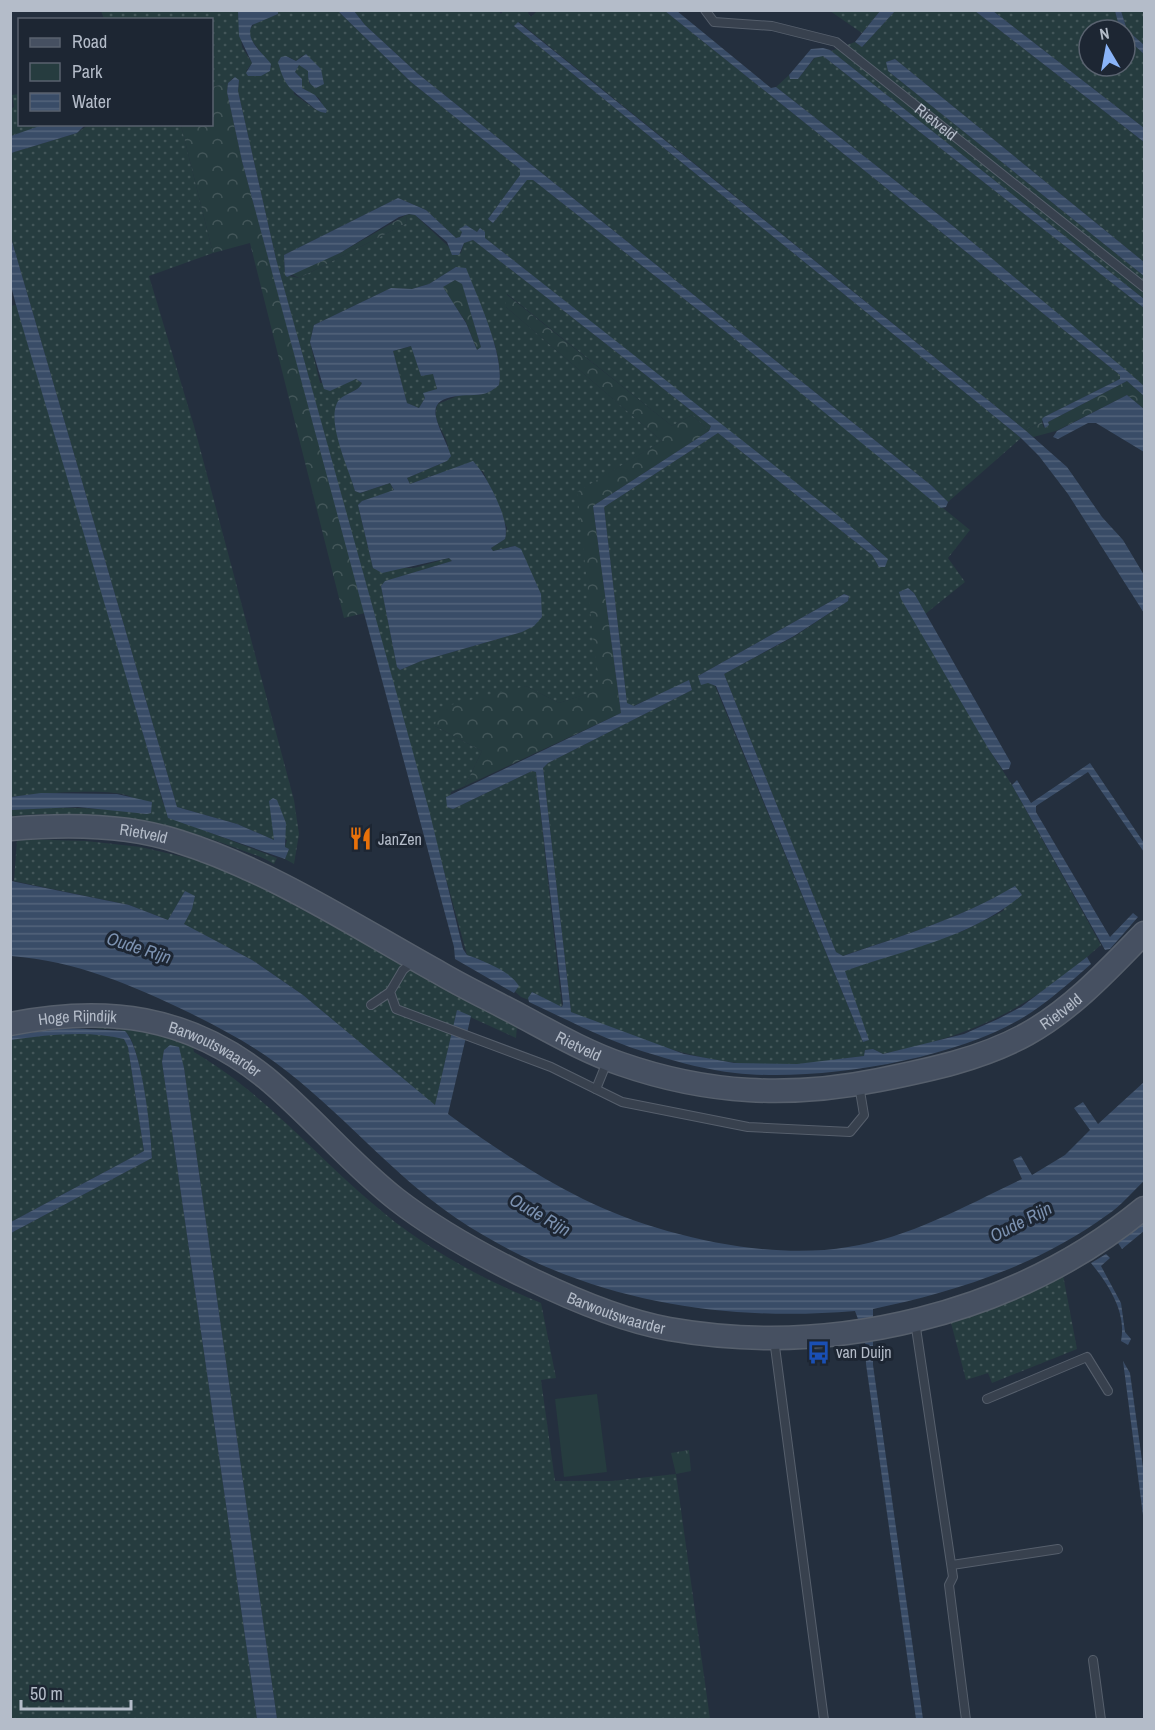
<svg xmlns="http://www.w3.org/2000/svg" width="1155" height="1730" font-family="'Archivo Narrow',sans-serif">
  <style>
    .green { fill: url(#green-dots); fill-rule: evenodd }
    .forest { fill: url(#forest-crowns) }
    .pitch { fill: #263c3f }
    .water { fill: url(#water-rules); fill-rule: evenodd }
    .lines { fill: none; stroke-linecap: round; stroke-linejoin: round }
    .lane-casing { stroke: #565f6c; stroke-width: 10 }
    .secondary-casing { stroke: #565f6c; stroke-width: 25 }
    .lane { stroke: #38414e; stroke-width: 8 }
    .secondary { stroke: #465061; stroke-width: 22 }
    .labels { text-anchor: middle; stroke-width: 6; stroke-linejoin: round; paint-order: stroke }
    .street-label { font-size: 16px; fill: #b4bcc9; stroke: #1d2633 }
    .poi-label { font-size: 16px; fill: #b4bcc9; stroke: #1d2633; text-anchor: start }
    .water-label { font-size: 18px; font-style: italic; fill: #7c92b1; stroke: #1d2633 }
  </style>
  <defs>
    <pattern id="green-dots" width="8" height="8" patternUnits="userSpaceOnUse" patternTransform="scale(1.5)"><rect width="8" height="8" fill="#263c3f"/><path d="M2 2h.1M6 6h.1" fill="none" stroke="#435659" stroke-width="1.8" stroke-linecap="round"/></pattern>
    <pattern id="forest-crowns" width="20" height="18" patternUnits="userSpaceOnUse" patternTransform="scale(1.5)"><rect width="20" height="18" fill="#263c3f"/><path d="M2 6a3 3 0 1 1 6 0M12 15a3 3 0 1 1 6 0" fill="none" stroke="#435659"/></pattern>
    <pattern id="water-rules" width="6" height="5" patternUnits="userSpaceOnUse" patternTransform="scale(1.5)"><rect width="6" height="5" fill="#394c67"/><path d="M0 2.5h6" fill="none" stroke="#53647b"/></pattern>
  </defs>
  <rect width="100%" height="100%" fill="#242f3e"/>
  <path class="green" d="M498,10L501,14L503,11L530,10L528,13L531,17L537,11H665L1120,375V379L1044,417L1042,422L1025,430L519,22L514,26L1021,438L948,502L932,486L417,73L365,25L354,11Z
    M101,11H238L242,47L252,63L246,71L272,67L250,38V29L254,24L278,14V11H338L411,82L520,169L521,174L488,219L493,223L527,179L533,180L730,335L970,530L948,558L965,582L924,615L914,593L908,588L988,748L1012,785L1101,945C1027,1009 979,1034 883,1054L873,1049L865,1050L864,1056C831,1060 797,1067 764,1065C695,1063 634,1038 571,1012L543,768L548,763L692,690L689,681L633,706L627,704L604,507L718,433L872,555L879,567L880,551L485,238L480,228L477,232H462L460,237L456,238L426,210L398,198L284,255L285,275L299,278L407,223L406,215L409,214L415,215L449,247L461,253L464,243L473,240L711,426L709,431L692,415L672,426L507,294L506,307L662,441L578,492L600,690L559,703L526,686L435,726L482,751L465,786L451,792L448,807L453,809L532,771L536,772L562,1008L532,992L529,1000L521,997L481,960L467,955L276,259L238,91L239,80L233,78L228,83L212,87V20L104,19ZM303,55L316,88L309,83L308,71L299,64L295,72L302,79V88L319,98L324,108L316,110L294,94L289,57L296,61ZM456,267C475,300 505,346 499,385L480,395L465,393L438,404C430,419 445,431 448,446C449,450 447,457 447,461L407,478L410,484L434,475L483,471L507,528L505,539L491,548L493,551L514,546L522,632L421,661L400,670L397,667L381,586L386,581L452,561L449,558L414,568H373L358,505L362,501L394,491L390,483L361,493L355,491L349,470L340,399L360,387L362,383L356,379L320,383L310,342L314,325L391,288L412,289L429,284ZM844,594L849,596L848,601L795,636L724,674L836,952L842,956C902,936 960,918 1015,887L1003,911L963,931L844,971L868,1040L863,1042L715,686L698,676Z
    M830,11H880L862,33Z
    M895,11H975L1144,142V262L895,59L887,62L888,71L1144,276V299L831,51L855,42L862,47Z
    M993,11H1115L1120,30H1089V66H1125V37L1144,54V128Z
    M1121,11H1144V45L1127,30Z
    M817,55L823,56L1144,308V386L953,226L776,87L789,75L790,79H798Z
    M19,94L20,124L45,125L11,136L10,109L14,107L12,95Z
    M88,125H181L213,253L149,276L194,426L294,800L299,834L294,864L285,859L289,849L285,847L287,840L275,833L274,840L237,824L177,807L11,238V153L77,133Z
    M16,305L82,520L163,803L177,820L277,858L274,864C263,857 249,853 236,848C164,820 88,809 11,816V810C57,806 101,807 147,814C143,809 137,800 131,797C112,787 34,794 11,797L10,306Z
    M412,346L421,376L433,373L437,389L425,398L419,408L407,403L393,351Z
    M17,839L86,841L141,847L201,861L251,882L517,1026L516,1038L457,1011L435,1106L303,995L252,960L183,924L192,909L185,892L168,920L129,905L14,881Z
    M119,1023L198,1043L193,1047L194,1052C263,1092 312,1152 372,1203C421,1246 481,1279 541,1303L556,1378L541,1380L555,1481H612L676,1474L710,1719H277L184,1068L164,1050L162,1062L257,1719H11V1233L152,1158C151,1137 141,1038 124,1031C116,1028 104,1029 96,1029Z
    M52,1034H106L124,1039L128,1047L144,1151L11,1222L10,1040Z
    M1063,1275L1077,1349L992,1383L988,1373L966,1380L950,1319Z"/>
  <path class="forest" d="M228,83L227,92L242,161L365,613L344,618L250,243L213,253L181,125L212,124V87Z
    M406,215L407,223L299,278L291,274L340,253Z
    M455,280L462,283L481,347L477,350L466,322L442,287Z
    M506,294L672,426L692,415L709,431L593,506L621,713L465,786L482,751L435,726L438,708L526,686L559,703L599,690L577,492L662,441L506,307Z
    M1127,381L1144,396V409L1127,395L1056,431L1033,437L1025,430L1042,422L1044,428L1048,422Z
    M689,1450L691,1471L676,1474L671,1453Z"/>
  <path class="pitch" d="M597,1394L607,1472L564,1477L555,1399Z"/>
  <path class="water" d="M238,11H278V14L252,25C244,40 263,53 271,64L270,71L261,76H248L246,73L252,63L239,36Z
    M338,11H354L365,25L417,73L932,486L948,502L946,507L941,508L730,335L533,180H527L493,223L488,219L520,175V169L411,82Z
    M665,11H677L771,88L776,87L953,226L1127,371L1144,386V396L1127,381L1048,422L1049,425L1045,428L1042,419L1044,417L1120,379V375Z
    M880,11H895L862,47L855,42Z
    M975,11H993L1144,128V142Z
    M1115,11H1121L1127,30L1144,45V54L1125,37V30H1120Z
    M518,22L1025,430L1067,467L1102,517L1123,540L1144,575V613L1068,494L1039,456L1021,438L514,26Z
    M823,48L830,50L1144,299V308L823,56L814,58L798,79H790L789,75L811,49Z
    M306,54L321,69L324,84L316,88C308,84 308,79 308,71L299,65L295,72L302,79V88L315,95L327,110L326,113C318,112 315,109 309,104C291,89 285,88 278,62L281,57L286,56L296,61Z
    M895,59L1144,262V276L888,71L886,62Z
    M235,77L239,80L238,91L276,259L429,810L463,949L467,955C484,961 510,971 519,986L514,993L455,959L454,947L242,161L227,92L228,83Z
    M45,124L85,125L77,133L11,153V136Z
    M398,198L426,210L456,238L460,237L462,232L459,229L466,225L477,232L480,228L485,232V238L841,518L888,559L885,567H879L872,555L718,433L604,507L627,703L634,706L689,680L692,690L548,763L543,768L571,1012L684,1054L734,1063L797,1064L864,1056L865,1050L873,1049L883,1054L964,1034L998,1019L1021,1007L1087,957L1091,964C1068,984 1045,1005 1019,1020C948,1061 816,1082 735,1073C708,1070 681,1063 655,1055C611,1043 570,1021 529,1002L528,998L532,992L562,1007L563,1004L536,772L532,771L453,809L447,807L446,797L621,713L593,506L709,431L711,426L473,240L464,243L459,255H452L447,242L415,215L409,214L399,217L340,253L287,277L285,275L284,255Z
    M11,238L177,807L237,824L274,840L269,801L273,798L277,800L286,823L285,847L289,849L285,859L168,818L16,305L11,286Z
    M456,267L466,268C477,296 505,356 499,385C494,389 489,393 483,394C469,397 430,391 436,417C439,430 447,443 451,456L447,461L407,478L410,484L473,461C486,474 511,521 505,539L491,548L493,551L515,546L521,549L541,594L542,617L534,626L522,632L421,661L400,670L397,667L381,586L385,581L452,561L449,558L382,573L373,568L358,505L362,501L394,490L390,483L360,493L355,491C349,469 327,424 337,403C342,393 358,393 362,383L356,379L330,391L324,389L310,342L314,325L391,288L412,289L429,284ZM455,280L462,284L481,347L477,350L466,323L443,287ZM411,346L421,376L433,374L437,389L423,393L425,398L419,408L407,403L393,351Z
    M1127,395L1144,409V452L1096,423H1088L1058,439L1053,437L1057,431Z
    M908,588L914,593L1011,763L1009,769L1003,770L988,748L901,599L899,592Z
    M844,594L849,596L848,601L794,636L724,674L836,952L843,956C902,936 961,918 1015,886L1022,895C973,937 904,950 845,971L869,1040L863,1042L716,686L708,683L701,685L698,676Z
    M1090,763L1144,843V852L1088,772L1036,806V812L1110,937L1133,913L1138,917L1110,949L1105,950L1012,785L1017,780L1031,803Z
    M41,793L117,794L152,802L151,813L147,814L78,807L11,810V797Z
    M11,881L129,905L168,920L185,891L195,896L192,909L184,924L252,960L303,995L435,1105L457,1010L471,1016L448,1114C490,1145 535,1175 583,1199C656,1235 767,1261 848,1247C911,1237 965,1206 1022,1179L1013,1160L1021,1156L1032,1175L1065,1155L1090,1130L1074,1108L1083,1102L1098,1124L1144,1082V1181C1132,1192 1121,1206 1107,1215C1039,1265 955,1292 873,1309V1365L923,1719H916L866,1364L865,1338L855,1311C714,1323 575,1298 456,1218C390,1173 340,1110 276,1063C249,1043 220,1028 190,1013C132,985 76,961 11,956Z
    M67,1028L125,1031C142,1048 151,1131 152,1158L11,1233V1222L144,1151L128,1047L124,1039C87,1030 48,1035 11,1040V1035Z
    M170,1045L179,1047L184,1068L277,1719H257L162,1062L164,1050Z
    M1144,1221V1231L1122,1249L1118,1243Z
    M1106,1254L1110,1258L1101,1266L1121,1303L1125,1332L1131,1339L1128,1345L1121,1341C1127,1312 1108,1284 1091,1263Z
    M1123,1361L1130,1373L1144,1475V1523Z"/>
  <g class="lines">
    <defs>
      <g id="lane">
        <path id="s1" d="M705,10L714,22L772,26L836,42L1144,287"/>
        <path d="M415,960L403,970L390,992L396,1009L551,1067L622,1102L748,1127L850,1132L864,1115L859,1085"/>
        <path d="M371,1005L390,992"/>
        <path d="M596,1089L607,1062"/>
        <path d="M915,1321L953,1577L949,1585L966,1720"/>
        <path d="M774,1339L824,1720"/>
        <path d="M987,1399L1087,1357L1108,1391"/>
        <path d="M952,1565L1058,1549"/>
        <path d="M1093,1660L1101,1720"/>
      </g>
      <g id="secondary">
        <path id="s2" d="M10,829C65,824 125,824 177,841C270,870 353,925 438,972C465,988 493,1001 521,1016C553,1033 586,1052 621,1064C707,1094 790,1098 879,1080C929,1070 982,1059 1027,1034C1072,1009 1108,970 1144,933"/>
        <path id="s3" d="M10,1024C106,1005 188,1015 266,1078C312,1116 350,1163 396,1199C459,1248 590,1315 669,1329C833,1358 1015,1314 1144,1208"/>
      </g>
    </defs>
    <use href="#lane" class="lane-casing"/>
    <use href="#secondary" class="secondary-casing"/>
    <use href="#lane" class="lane"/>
    <use href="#secondary" class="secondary"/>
  </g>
  <defs>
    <symbol id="restaurant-bare" viewBox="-9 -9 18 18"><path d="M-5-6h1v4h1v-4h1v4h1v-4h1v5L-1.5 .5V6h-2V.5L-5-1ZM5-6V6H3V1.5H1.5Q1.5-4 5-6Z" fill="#e8710a" stroke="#1d2633" stroke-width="2.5" paint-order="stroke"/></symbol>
    <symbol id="bus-bare" viewBox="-9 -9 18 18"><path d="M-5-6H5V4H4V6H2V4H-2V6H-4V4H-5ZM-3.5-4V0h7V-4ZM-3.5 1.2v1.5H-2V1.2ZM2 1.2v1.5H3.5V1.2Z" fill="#1a4fb4" stroke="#1d2633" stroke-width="2.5" paint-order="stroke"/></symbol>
  </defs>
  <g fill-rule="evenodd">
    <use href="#restaurant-bare" x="344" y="822" width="33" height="33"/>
    <use href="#bus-bare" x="802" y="1336" width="33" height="33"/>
  </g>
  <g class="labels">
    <g class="street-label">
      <text dy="6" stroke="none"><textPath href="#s1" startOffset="267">Rietveld</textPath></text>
      <text dy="6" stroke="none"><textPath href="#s2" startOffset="134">Rietveld</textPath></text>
      <text dy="6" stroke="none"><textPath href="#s2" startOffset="1124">Rietveld</textPath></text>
      <text dy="6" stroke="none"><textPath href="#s3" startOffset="68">Hoge Rijndijk</textPath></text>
      <text dy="6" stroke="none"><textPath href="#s2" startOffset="620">Rietveld</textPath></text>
      <text dy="6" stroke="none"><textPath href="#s3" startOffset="212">Barwoutswaarder</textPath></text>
      <text dy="6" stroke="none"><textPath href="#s3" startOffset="698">Barwoutswaarder</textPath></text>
    </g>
    <g class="poi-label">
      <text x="378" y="845">JanZen</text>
      <text x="836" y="1358">van Duijn</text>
    </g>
    <g class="water-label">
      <text transform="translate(139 948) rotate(18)" y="6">Oude Rijn</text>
      <text transform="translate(540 1215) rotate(30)" y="6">Oude Rijn</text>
      <text transform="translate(1021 1222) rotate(-27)" y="6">Oude Rijn</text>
    </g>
  </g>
  <rect width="1155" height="1730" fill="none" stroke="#b4bcc9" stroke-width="24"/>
  <rect x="18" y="18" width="195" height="108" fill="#1d2633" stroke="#59626f" stroke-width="1.5"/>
  <rect x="30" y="38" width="30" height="9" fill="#465061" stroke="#59626f" stroke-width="1.5"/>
  <text x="72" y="48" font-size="18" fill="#b4bcc9">Road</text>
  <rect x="30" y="63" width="30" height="18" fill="#263c3f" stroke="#59626f" stroke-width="1.5"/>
  <text x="72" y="78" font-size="18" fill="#b4bcc9">Park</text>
  <rect x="30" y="93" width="30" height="18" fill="url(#water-rules)" stroke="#59626f" stroke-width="1.5"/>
  <text x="72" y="108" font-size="18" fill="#b4bcc9">Water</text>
  <g transform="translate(1107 48) rotate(350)"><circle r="28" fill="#1d2633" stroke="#59626f" stroke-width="1.5"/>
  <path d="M0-4.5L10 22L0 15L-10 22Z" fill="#8ab4f8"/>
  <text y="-9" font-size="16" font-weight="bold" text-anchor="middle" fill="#b4bcc9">N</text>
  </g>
  <path d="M21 1700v9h110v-9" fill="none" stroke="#b4bcc9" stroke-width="3"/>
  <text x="30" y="1700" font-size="18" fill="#b4bcc9" stroke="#1d2633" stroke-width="4.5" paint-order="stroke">50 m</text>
</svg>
